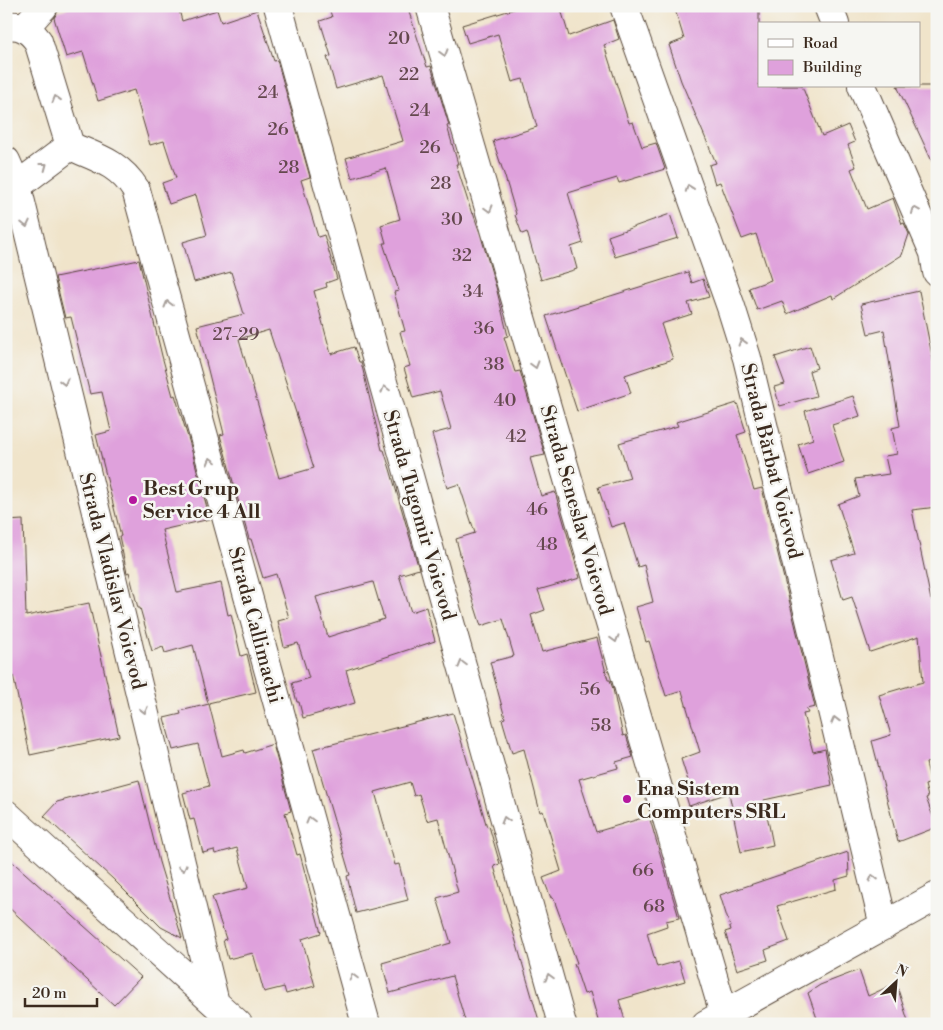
<svg xmlns="http://www.w3.org/2000/svg" width="943" height="1030" font-family="'Libre Bodoni',serif">
  <style>
    .building { fill: #dfa1dc; fill-rule: evenodd }
    .lines { fill: none; stroke-linecap: round; stroke-linejoin: round }
    .minor-casing { stroke: #564638; stroke-width: 30 }
    .minor { stroke: #fff; stroke-width: 28 }
    .oneway { stroke: #a79f9a }
    .poi-dot { fill: #b5179e; stroke: #f6f6f2; stroke-width: 2 }
    .labels { text-anchor: middle; stroke-width: 5; stroke-linejoin: round; paint-order: stroke }
    .number-label { font-size: 18px; fill: #64484e }
    .street-label { font-size: 20px; fill: #3b2a1e; stroke: #f6f6f2 }
    .poi-label { font-size: 20px; font-weight: bold; fill: #3b2a1e; stroke: #f6f6f2; text-anchor: start }
  </style>
  <rect width="100%" height="100%" fill="#f6f6f2"/>
  <filter id="ink" filterUnits="userSpaceOnUse"><feTurbulence type="fractalNoise" baseFrequency=".02" numOctaves="2"/><feDisplacementMap in="SourceGraphic" scale="10" xChannelSelector="R" yChannelSelector="G"/><feConvolveMatrix kernelMatrix="1 2 1 2 8 2 1 2 1" color-interpolation-filters="sRGB"/></filter>
  <filter id="wash" filterUnits="userSpaceOnUse"><feTurbulence type="fractalNoise" baseFrequency=".0096" numOctaves="4" result="noise"/><feDisplacementMap in="SourceGraphic" scale="20" xChannelSelector="R" yChannelSelector="G"/><feGaussianBlur stdDeviation="1.12" result="paint"/><feColorMatrix in="noise" values="0 0 0 0 0 0 0 0 0 0 0 0 0 0 0 0 0 1.4 0 .05"/><feComposite in="paint" operator="in"/></filter>
  <g filter="url(#wash)">
    <rect width="100%" height="100%" fill="#f0e4ca"/>
    <g id="blocks">
      <path class="building" d="M76,6H178L182,21L217,10L221,22L257,10L274,61L277,60L310,177L301,180L318,237L324,235L337,279L326,283L327,287L314,291L331,354L354,347L359,362H361L382,450H384L390,469L419,569L399,575L411,612L426,607L435,641L346,670L355,703L303,718L299,702H297L292,683L309,678L298,643L284,647L278,621L289,618L276,574L263,578L251,539H249L220,435L224,434L197,326L244,314L231,272L194,282L183,242L207,235L196,195L169,204L162,183L176,178L164,141L150,145L134,90L98,101L83,52L66,57L54,18L58,11ZM269,330L314,468L279,478L239,339ZM373,582L384,619L328,637L316,597Z
        M328,6H407L427,67L431,66L449,125L447,126L458,164H456L472,214L473,213L480,233L496,287L508,336L504,337L515,372L520,371L545,455L530,458L541,496L555,492L580,578L538,590L545,610L531,615L542,652L597,638L608,680H610L613,689L623,736L626,735L633,757L616,762L618,768L579,779L596,832L649,816L679,918L666,921L667,926L647,933L657,967L679,961L685,981L619,1000L626,1024H599L590,992L584,994L574,964L577,963L553,897L551,898L543,878L561,871L543,811L540,812L524,749L512,753L502,719L505,718L490,662L514,656L503,619L481,626L470,591L456,539L475,533L459,484L447,488L432,434L451,429L440,391L413,398L404,368L410,366L400,332L405,331L394,292L399,291L383,243H386L381,225L400,219L386,168L352,178L346,158L403,141L383,75L336,89L327,57L331,56L320,21L332,17Z
        M524,6H560L569,36L613,20L619,39L604,45L629,123L633,122L642,147L656,143L665,169L619,183L617,178L568,193L583,243L571,247L577,269L541,280L527,232L522,234L515,215L516,214L505,177L493,141L537,127L523,79L512,82L498,34L468,43L462,25Z
        M674,6H759V86H802L822,136L848,125L855,142L848,145L856,167L851,169L867,209L893,198L902,224L904,223L909,234L902,255L833,299L832,295L787,314L782,301L757,310L749,288L771,280L756,234L742,239L720,182L715,184L709,165L716,163L681,81L669,45L684,39Z
        M897,86H937V172Z
        M670,214L678,238L615,257L608,236Z
        M139,260L162,356L173,396L175,395L190,444L210,519L162,530L177,592L221,583L228,615L231,614L241,656L247,654L256,692L208,703L193,645L165,653L163,647L152,651L140,608H138L129,572L127,573L119,536H121L96,435L111,431L102,392L90,394L71,317L65,318L55,277Z
        M688,272L692,283L703,279L709,297L688,303L692,314L661,324L673,359L625,375L631,393L577,411L546,316Z
        M919,291L937,380V507L912,510L931,600H937V760L926,763L931,783L925,785L928,797L926,798L937,827L898,842L872,741L891,735L879,695L923,682L919,636L870,652L852,597L843,600L831,560L854,553L838,504L859,496L855,479L889,474L885,456L897,454L892,428L900,426L884,330L868,334L861,304Z
        M810,346L817,368L809,371L816,396L780,406L774,387L785,384L775,357Z
        M853,396L860,416L832,425L844,462L808,474L798,444L813,439L805,411Z
        M737,403L746,432L737,435L754,490L762,488L815,707L806,709L808,713L803,714L813,752L825,749L832,785L764,800L773,845L741,852L729,793L689,806L683,786L689,784L681,759L700,752L682,691L666,696L649,641L646,642L636,607L653,602L644,565L638,567L624,523L611,527L598,487L630,478L619,443L678,426L676,422Z
        M23,520L26,616L89,603L119,736L30,755L13,675L6,676V521Z
        M209,704L222,756L244,750L245,753L273,744L291,811L285,813L297,855L300,854L321,933L302,939L315,986L286,994L284,987L264,992L253,953L228,959L223,940L226,939L212,897L248,888L237,848L215,854L214,850L203,853L194,819L190,820L183,793L209,786L198,744L173,750L164,718L181,714L180,711Z
        M453,713L487,827L489,826L500,864L494,866L540,1024H466L452,976L390,993L382,963L451,943L437,898L458,892L438,818L427,821L419,794L414,796L410,782L375,792L395,865L399,864L408,900L356,913L347,876L350,875L313,749Z
        M139,780L159,862L182,938L161,927L113,879L44,816L57,802Z
        M848,852L849,876L835,880L836,889L777,906L789,941L765,950L768,960L737,970L725,932L731,930L720,895Z
        M6,856L141,977L114,1005L6,905Z
        M859,970L868,996L896,983L909,1024H819L808,993L820,985Z"/>
    </g>
  </g>
  <g filter="url(#ink)">
    <use href="#blocks" fill-opacity="0" stroke="#564638" stroke-width="1"/>
    <g class="lines">
      <defs>
        <path id="minor" d="M278,6L562,1024
          M430,6L724,1014
          M624,6L731,307L747,358L884,926
          M828,6L835,24
          M6,26C21,24 29,29 38,41L70,146C98,158 119,163 136,190L366,1024
          M25,27L44,6
          M862,86L934,253L937,272
          M6,161L17,186L215,1003
          M17,186L70,146
          M6,814L238,1024
          M706,1024L937,896"/>
      </defs>
      <use href="#minor" class="minor-casing"/>
      <use href="#minor" class="minor"/>
    </g>
    <defs><path id="oneway-chevron" d="M-2-3.5L2.5 0L-2 3.5" fill="none" stroke-width="1.6" stroke-linecap="round" stroke-linejoin="round" transform="scale(1.25)"/></defs>
    <g class="oneway">
      <use href="#oneway-chevron" transform="translate(444 53) rotate(74)"/>
      <use href="#oneway-chevron" transform="translate(56 99) rotate(-107)"/>
      <use href="#oneway-chevron" transform="translate(44 166) rotate(-37)"/>
      <use href="#oneway-chevron" transform="translate(689 188) rotate(-110)"/>
      <use href="#oneway-chevron" transform="translate(489 209) rotate(74)"/>
      <use href="#oneway-chevron" transform="translate(915 210) rotate(-113)"/>
      <use href="#oneway-chevron" transform="translate(26 224) rotate(77)"/>
      <use href="#oneway-chevron" transform="translate(168 304) rotate(-105)"/>
      <use href="#oneway-chevron" transform="translate(742 342) rotate(-107)"/>
      <use href="#oneway-chevron" transform="translate(535 365) rotate(74)"/>
      <use href="#oneway-chevron" transform="translate(64 382) rotate(76)"/>
      <use href="#oneway-chevron" transform="translate(385 389) rotate(-106)"/>
      <use href="#oneway-chevron" transform="translate(211 461) rotate(-105)"/>
      <use href="#oneway-chevron" transform="translate(615 639) rotate(74)"/>
      <use href="#oneway-chevron" transform="translate(462 664) rotate(-106)"/>
      <use href="#oneway-chevron" transform="translate(144 710) rotate(76)"/>
      <use href="#oneway-chevron" transform="translate(835 720) rotate(-104)"/>
      <use href="#oneway-chevron" transform="translate(310 820) rotate(-105)"/>
      <use href="#oneway-chevron" transform="translate(505 820) rotate(-106)"/>
      <use href="#oneway-chevron" transform="translate(183 868) rotate(76)"/>
      <use href="#oneway-chevron" transform="translate(873 878) rotate(-104)"/>
      <use href="#oneway-chevron" transform="translate(353 977) rotate(-105)"/>
      <use href="#oneway-chevron" transform="translate(549 977) rotate(-106)"/>
    </g>
  </g>
  <g class="poi-dot">
    <circle cx="133" cy="500" r="5"/>
    <circle cx="627" cy="799" r="5"/>
  </g>
  <g class="labels">
    <g class="number-label">
      <text x="399" y="44">20</text>
      <text x="409" y="80">22</text>
      <text x="268" y="98">24</text>
      <text x="420" y="116">24</text>
      <text x="278" y="135">26</text>
      <text x="430" y="153">26</text>
      <text x="289" y="173">28</text>
      <text x="441" y="189">28</text>
      <text x="452" y="225">30</text>
      <text x="462" y="261">32</text>
      <text x="473" y="297">34</text>
      <text x="484" y="334">36</text>
      <text x="236" y="340">27-29</text>
      <text x="494" y="370">38</text>
      <text x="505" y="406">40</text>
      <text x="516" y="442">42</text>
      <text x="537" y="515">46</text>
      <text x="547" y="550">48</text>
      <text x="590" y="695">56</text>
      <text x="601" y="731">58</text>
      <text x="643" y="876">66</text>
      <text x="654" y="912">68</text>
    </g>
    <g class="street-label">
      <text transform="translate(772 461) rotate(76)" y="7">Strada Bărbat Voievod</text>
      <text transform="translate(577 510) rotate(74)" y="7">Strada Seneslav Voievod</text>
      <text transform="translate(420 515) rotate(74)" y="7">Strada Tugomir Voievod</text>
      <text transform="translate(113 581) rotate(76)" y="7">Strada Vladislav Voievod</text>
      <text transform="translate(256 625) rotate(75)" y="7">Strada Callimachi</text>
    </g>
    <g class="poi-label">
      <text x="143" y="495">Best Grup<tspan x="143" dy="23">Service 4 All</tspan></text>
      <text x="637" y="795">Ena Sistem<tspan x="637" dy="23">Computers SRL</tspan></text>
    </g>
  </g>
  <rect width="943" height="1030" fill="none" stroke="#f6f6f2" stroke-width="25"/>
  <rect x="758" y="22" width="162" height="65" fill="#f6f6f2" stroke="#aba49d"/>
  <rect x="768" y="39" width="25" height="8" fill="#ffffff" stroke="#aba49d"/>
  <text x="803" y="48" font-size="15" fill="#3b2a1e">Road</text>
  <rect x="768" y="60" width="25" height="15" fill="#dfa1dc" stroke="#aba49d"/>
  <text x="803" y="72" font-size="15" fill="#3b2a1e">Building</text>
  <g transform="translate(896 982) rotate(26)" stroke="#f6f6f2" stroke-width="4" paint-order="stroke">
  <path d="M0-4L9 19L0 12L-9 19Z" fill="#3b2a1e"/>
  <text y="-8" font-size="14" font-weight="bold" text-anchor="middle" fill="#3b2a1e">N</text>
  </g>
  <path d="M25 998v8h72v-8" fill="none" stroke="#3b2a1e" stroke-width="2.5"/>
  <text x="32" y="998" font-size="15" fill="#3b2a1e" stroke="#f6f6f2" stroke-width="4" paint-order="stroke">20 m</text>
</svg>
